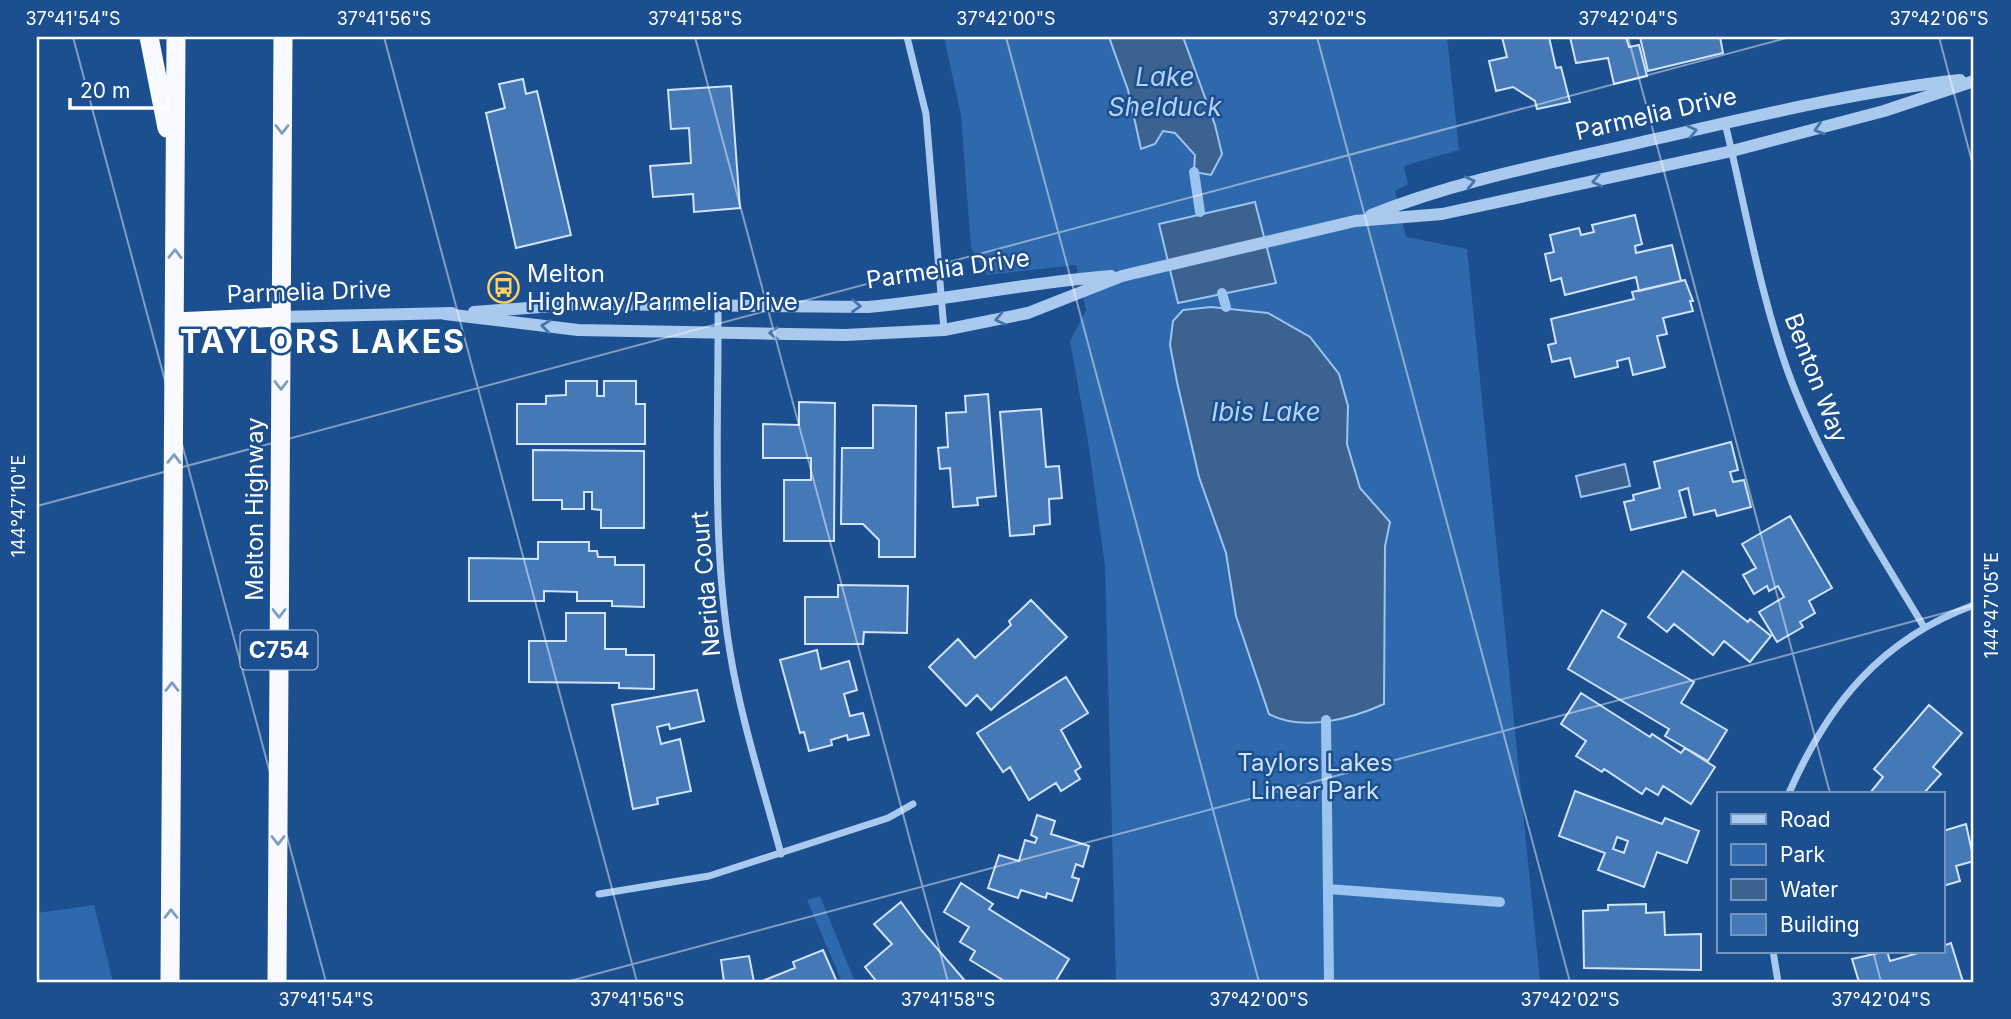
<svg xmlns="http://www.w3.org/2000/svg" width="2011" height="1019" font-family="Inter,sans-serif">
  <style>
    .green { fill: #2e69ad }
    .water { fill: #3c6290; stroke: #9cc4f0; stroke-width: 2 }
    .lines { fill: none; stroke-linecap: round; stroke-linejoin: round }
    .stream { stroke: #9cc4f0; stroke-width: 10 }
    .building { fill: #4478b7; stroke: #cfe3fa; stroke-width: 2; fill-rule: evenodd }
    .minor { stroke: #a9c9ee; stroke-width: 7 }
    .tertiary { stroke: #a9c9ee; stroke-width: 12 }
    .trunk { stroke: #f8faff; stroke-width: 19 }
    .oneway { stroke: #7e9cc1 }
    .oneway2 { stroke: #4674ac }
    .ticks { fill: none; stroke: #fff; stroke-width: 2; stroke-opacity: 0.45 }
    .labels { text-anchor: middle; stroke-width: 5; stroke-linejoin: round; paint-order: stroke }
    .shield { fill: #1b4f8f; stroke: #bbcadd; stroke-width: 2 }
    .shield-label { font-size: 23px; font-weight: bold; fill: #fff }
    .street-label { font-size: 24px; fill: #fff; stroke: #1b4f8f }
    .poi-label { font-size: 24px; fill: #fff; stroke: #1b4f8f; text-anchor: start }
    .park-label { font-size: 24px; fill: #cfe3fa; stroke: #1b4f8f }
    .water-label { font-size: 26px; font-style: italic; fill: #b5d3f5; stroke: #1b4f8f }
    .district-label { font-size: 32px; font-weight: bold; letter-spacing: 2px; fill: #fff; stroke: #1b4f8f }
    .neatline { fill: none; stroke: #fff; stroke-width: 2.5 }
    .ticks-label { font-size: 18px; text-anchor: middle; fill: #fff }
  </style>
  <rect width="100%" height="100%" fill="#1b4f8f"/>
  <path class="green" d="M944,37H1447L1459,150L1404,166L1408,184L1395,191L1406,237L1467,249L1540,982H1116L1105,566L1088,441L1070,341L1086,310L1076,265L987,275L971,248L961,115Z
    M820,896L855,982H842L807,900Z
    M94,905L113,982H37V913Z"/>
  <path class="water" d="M1109,37H1183L1215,125L1222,154L1211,175L1194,172L1195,155L1175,133L1163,131L1155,144L1141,149L1128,90Z
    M1255,202L1276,283L1178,303L1159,224Z
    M1211,307L1268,313L1310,337L1339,374L1348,406L1347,444L1360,488L1390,522L1385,546L1384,704C1351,719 1303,732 1269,714L1236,616L1226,553L1199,477L1177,382L1170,345L1173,321L1183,310Z
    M1625,464L1630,486L1581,497L1576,476Z"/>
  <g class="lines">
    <path class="stream" d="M1194,172L1200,212
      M1222,293L1226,307
      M1326,720L1329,982
      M1328,889L1500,902"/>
  </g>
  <path class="building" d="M1502,37H1549L1556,68L1561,67L1570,102L1537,109L1535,101L1513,87L1496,91L1489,61L1507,57Z
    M1570,37H1626L1629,47L1639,45L1647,76L1614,84L1608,58L1576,63Z
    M1640,37H1720L1723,53L1648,71Z
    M523,79L526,94L537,91L571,235L516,248L486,113L505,108L499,84Z
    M731,86L740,208L694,212L693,194L653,197L650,166L691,163L689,128L671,129L668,90Z
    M1635,215L1642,244L1635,246L1636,253L1672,245L1681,281L1639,291L1636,277L1565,295L1561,278L1551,281L1545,254L1554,252L1550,235L1579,228L1581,235L1594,232L1592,225Z
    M1685,280L1693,301H1690L1693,311L1663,318L1667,334L1657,336L1665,367L1633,375L1629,358L1617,361L1618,367L1575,377L1570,358L1552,362L1548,345L1556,343L1551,319L1634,299L1632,292Z
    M566,381H597V396H604V381H636V404H645V444H517V404H546V396L566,395Z
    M988,394L996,496L977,498L978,505L953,507L950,468L940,469L938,448L948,447L946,413L966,412L965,396Z
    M799,402L835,403L834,541H784V480H811V458H763V424L799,425Z
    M873,405L916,406L915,557H879V540L863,524H841L842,448H873Z
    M1041,409L1046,467L1059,466L1062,498L1049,499L1050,524L1034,526V534L1010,536L1000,412Z
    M1731,442L1738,470L1730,472L1733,482L1744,480L1751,507L1717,516L1715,510L1694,515L1688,488L1679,491L1686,517L1631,530L1624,502L1634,500L1633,495L1660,488L1654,462Z
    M533,450L644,451V528H601V510L592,509V492H584V509H562V500H533Z
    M1790,516L1832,588L1809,601L1815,613L1800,622L1803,627L1777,642L1759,612L1784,597L1778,586L1769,591L1767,586L1754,594L1743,575L1756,568L1742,544Z
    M538,542H589V551H597L598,557H615V565H644V607L612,606V601H577V592L544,591V601H469V558L538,559Z
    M1683,571L1748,622L1750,619L1771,636L1750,662L1724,641L1713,655L1674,624L1667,632L1648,617Z
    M838,585L908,586L907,633L864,632L863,644H805V597H838Z
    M1031,600L1067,637L991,710L977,695L966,706L929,667L958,639L975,658L1011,625L1009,621Z
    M1602,610L1626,624L1618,637L1694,682L1681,703L1727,730L1708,761L1665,736L1669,729L1568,669Z
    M566,613H605V649H626V655H654V689L619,688V683L529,682V641H566Z
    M817,650L821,669L849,661L857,690L844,694L850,716L863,713L869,735L848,740L847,735L831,740L832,745L809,751L804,732L800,733L780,660Z
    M1066,677L1088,713L1061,730L1081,767L1075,771L1080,779L1061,791L1056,783L1029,800L1010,767L1003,772L977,733Z
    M697,690L704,721L670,729L669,724L657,727L661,744L680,739L691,791L657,798L658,804L633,809L612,705Z
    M1581,693L1650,737L1652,734L1681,753L1685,748L1715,767L1691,804L1663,786L1658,795L1646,788L1642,794L1604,769L1602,772L1576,756L1586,741L1561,724Z
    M1929,705L1962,733L1933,767L1941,774L1924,793H1870L1883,777L1874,769Z
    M1575,791L1662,824L1665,818L1699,831L1687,863L1657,852L1644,887L1598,870L1605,853L1559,836ZM1617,837L1628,841L1624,853L1613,849Z
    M1037,815L1055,821L1051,834L1089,846L1083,867L1076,864L1072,877L1079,879L1072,901L1047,893L1046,898L1021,890L1018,898L988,888L999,855L1019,861L1025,840L1035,843L1037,838L1031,835Z
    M1966,824L1974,861L1956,866L1960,881L1943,886V831Z
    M961,883L993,904L989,909L1069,959L1055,982H1006L970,960L975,951L960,942L969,927L944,912Z
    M901,902L922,931L966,982H877L865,967L892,944L874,924Z
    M1646,904V913L1664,912L1665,935L1701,934V970L1584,968L1583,911L1608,910V905Z
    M1951,943L1963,982H1859L1852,959L1887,951L1890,961L1925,951H1943V946Z
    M823,950L837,982H760L795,968L793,962Z
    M749,956L754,982H724L721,960Z"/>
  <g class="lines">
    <path class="minor" d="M907,37L926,114L944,330
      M1725,123C1746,209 1760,297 1791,380C1824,467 1876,547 1924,627
      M718,305C719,421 711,537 730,652C741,720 763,787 781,854
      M1789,793C1828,704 1881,639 1974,605
      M599,894L709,876L888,818L913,804
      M1773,951L1778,982"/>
    <path class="tertiary" d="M1371,215C1459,180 1551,163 1642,142C1748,118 1852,92 1960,80
      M474,312L580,304L868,307C949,300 1029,282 1111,276
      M445,314L578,330L845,335L944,330L1028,313L1122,276L1355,221L1442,214L1732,151L1884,111L1974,81
      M281,317L452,313"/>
    <path class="trunk" d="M149,37L167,128
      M175,322L281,317
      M170,982L176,37
      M277,982L283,37"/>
  </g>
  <defs><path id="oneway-chevron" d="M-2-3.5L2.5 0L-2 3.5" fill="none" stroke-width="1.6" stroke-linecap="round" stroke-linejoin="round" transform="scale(1.75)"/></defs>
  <g class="oneway">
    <use href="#oneway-chevron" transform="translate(282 129) rotate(90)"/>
    <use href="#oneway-chevron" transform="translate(175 254) rotate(-89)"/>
    <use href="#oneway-chevron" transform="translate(281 385) rotate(90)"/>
    <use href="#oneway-chevron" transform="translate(174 459) rotate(-89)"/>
    <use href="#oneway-chevron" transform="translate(279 613) rotate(90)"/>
    <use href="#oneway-chevron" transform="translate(172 687) rotate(-90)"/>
    <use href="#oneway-chevron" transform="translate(278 840) rotate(90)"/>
    <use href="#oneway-chevron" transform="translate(171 914) rotate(-90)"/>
  </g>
  <g class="oneway2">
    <use href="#oneway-chevron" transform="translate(1819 129) rotate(164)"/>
    <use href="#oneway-chevron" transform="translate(1692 131) rotate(-13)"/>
    <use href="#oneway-chevron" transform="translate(1597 181) rotate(168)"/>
    <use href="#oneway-chevron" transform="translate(1470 182) rotate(-13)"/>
    <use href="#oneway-chevron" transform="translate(856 306) rotate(2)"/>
    <use href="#oneway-chevron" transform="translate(1000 319) rotate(168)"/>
    <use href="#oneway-chevron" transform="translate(546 326) rotate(-173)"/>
    <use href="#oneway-chevron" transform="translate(774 333) rotate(-179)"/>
  </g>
  <path class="ticks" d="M73,37L326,982M384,37L637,982M695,37L948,982M1006,37L1259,982M1317,37L1570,982M1628,37L1830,793M1939,37L1974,169M37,506L1790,37M1873,951L1881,982M566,982L1974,605"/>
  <defs>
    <symbol id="bus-ring" viewBox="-11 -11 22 22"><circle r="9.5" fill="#1b4f8f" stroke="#ffd166" stroke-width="1.5"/><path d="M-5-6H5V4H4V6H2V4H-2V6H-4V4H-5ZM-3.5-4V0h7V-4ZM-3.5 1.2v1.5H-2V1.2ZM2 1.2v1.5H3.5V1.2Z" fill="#ffd166"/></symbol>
  </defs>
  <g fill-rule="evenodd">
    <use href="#bus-ring" x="486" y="270" width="35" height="35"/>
  </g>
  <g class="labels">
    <rect class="shield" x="240.5" y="630.5" width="77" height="39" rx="5"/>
    <g class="shield-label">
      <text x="279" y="658">C754</text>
    </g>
    <g class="street-label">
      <text transform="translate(1656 114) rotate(-13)" y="8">Parmelia Drive</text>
      <text transform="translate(948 269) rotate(-8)" y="8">Parmelia Drive</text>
      <text transform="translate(309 292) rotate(-2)" y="8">Parmelia Drive</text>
      <text transform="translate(1816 378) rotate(69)" y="8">Benton Way</text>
      <text transform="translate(255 509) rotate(-90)" y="8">Melton Highway</text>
      <text transform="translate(706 584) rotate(-95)" y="8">Nerida Court</text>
    </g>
    <g class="poi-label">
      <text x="527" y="282">Melton<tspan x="527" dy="28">Highway/Parmelia Drive</tspan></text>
    </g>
    <g class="park-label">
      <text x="1315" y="771">Taylors Lakes<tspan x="1315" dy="28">Linear Park</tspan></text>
    </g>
    <g class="water-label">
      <text x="1165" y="86">Lake<tspan x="1165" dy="30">Shelduck</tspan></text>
      <text x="1266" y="421">Ibis Lake</text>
    </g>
    <g class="district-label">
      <text x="323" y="353">TAYLORS LAKES</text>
    </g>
  </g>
  <rect width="2011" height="1019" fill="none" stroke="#1b4f8f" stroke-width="77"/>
  <rect x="1717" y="792" width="228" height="161" fill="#1b4f8f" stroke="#7695bc" stroke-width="2"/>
  <rect x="1731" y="814" width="35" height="10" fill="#a9c9ee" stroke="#7695bc" stroke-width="2"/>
  <text x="1780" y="827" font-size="21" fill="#ffffff">Road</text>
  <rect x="1731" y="844" width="35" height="21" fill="#2e69ad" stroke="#7695bc" stroke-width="2"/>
  <text x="1780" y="862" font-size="21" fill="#ffffff">Park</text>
  <rect x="1731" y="879" width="35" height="21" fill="#3c6290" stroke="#7695bc" stroke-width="2"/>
  <text x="1780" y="897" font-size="21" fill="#ffffff">Water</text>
  <rect x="1731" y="914" width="35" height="21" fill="#4478b7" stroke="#7695bc" stroke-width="2"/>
  <text x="1780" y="932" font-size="21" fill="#ffffff">Building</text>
  <path d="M70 98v10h98v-10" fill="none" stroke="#ffffff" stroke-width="3.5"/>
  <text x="80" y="98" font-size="21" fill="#ffffff" stroke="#1b4f8f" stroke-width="5" paint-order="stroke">20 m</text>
  <rect x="38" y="38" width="1934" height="943" class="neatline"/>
  <g class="ticks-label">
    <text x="73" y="25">37°41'54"S</text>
    <text x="384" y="25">37°41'56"S</text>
    <text x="695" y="25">37°41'58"S</text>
    <text x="1006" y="25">37°42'00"S</text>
    <text x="1317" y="25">37°42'02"S</text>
    <text x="1628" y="25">37°42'04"S</text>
    <text x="1939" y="25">37°42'06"S</text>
    <text transform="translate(19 506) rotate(-90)" y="6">144°47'10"E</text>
    <text transform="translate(1992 605) rotate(-90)" y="6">144°47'05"E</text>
    <text x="326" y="1006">37°41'54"S</text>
    <text x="637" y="1006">37°41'56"S</text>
    <text x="948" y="1006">37°41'58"S</text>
    <text x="1259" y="1006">37°42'00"S</text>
    <text x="1570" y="1006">37°42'02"S</text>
    <text x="1881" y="1006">37°42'04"S</text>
  </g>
</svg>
